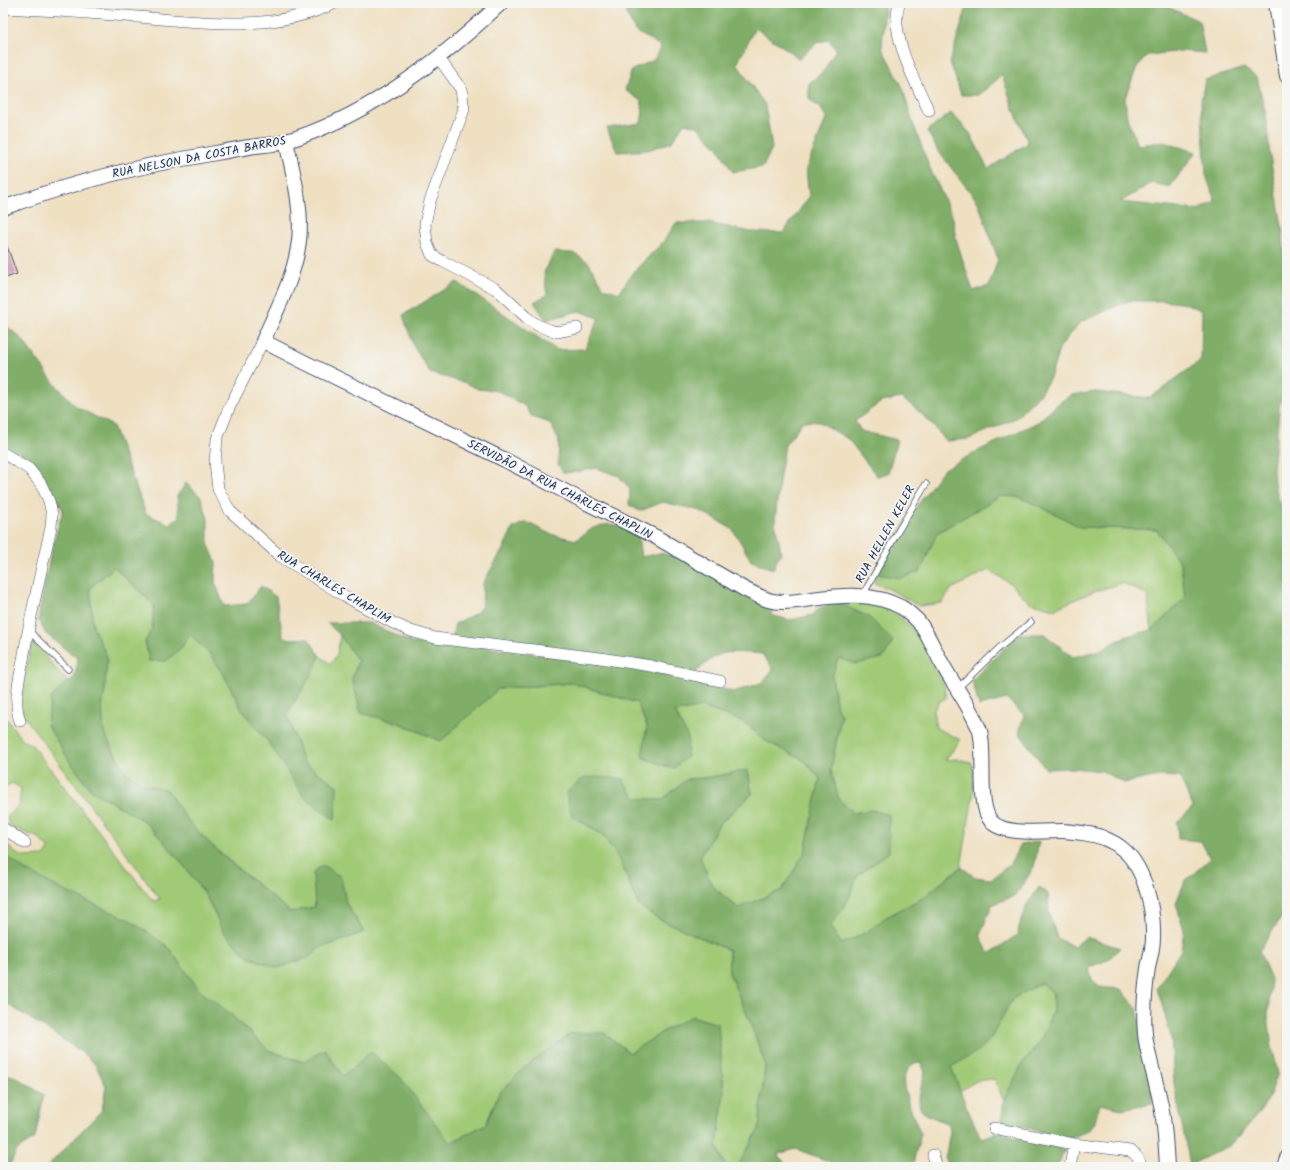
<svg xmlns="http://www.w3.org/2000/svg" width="1290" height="1170" font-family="Kalam,sans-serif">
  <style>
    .green { fill: #a1ca76; stroke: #5e7c6a }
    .forest { fill: #80ae67; stroke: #4e6e62 }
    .building { fill: #c894af }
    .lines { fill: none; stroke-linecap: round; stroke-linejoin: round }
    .service-casing { stroke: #3b4a6d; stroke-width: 7 }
    .minor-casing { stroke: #3b4a6d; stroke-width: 12 }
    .tertiary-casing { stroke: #3b4a6d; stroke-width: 16 }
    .service { stroke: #fff; stroke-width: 5.5 }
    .minor { stroke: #fff; stroke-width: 11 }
    .tertiary { stroke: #fff; stroke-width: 14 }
    .labels { text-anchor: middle; stroke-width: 3.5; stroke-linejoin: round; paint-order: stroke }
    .street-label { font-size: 12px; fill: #1b2f5e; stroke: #f6f6f2 }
  </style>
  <rect width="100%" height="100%" fill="#f6f6f2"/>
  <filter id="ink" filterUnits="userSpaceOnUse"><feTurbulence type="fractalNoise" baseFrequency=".025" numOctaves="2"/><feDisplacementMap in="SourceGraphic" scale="8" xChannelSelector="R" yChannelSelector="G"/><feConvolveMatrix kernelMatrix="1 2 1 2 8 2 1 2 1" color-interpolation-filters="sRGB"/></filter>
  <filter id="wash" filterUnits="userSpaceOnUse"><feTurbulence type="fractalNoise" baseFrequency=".012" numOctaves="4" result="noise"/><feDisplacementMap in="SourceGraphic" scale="16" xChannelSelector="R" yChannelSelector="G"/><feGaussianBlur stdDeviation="0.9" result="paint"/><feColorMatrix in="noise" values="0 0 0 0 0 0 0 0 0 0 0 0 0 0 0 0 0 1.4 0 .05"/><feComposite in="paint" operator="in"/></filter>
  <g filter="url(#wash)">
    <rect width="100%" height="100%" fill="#efe0c2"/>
    <path class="green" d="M1000,496L1019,497L1056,514L1080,527L1157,530L1181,564L1185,598L1152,630L1147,595L1123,583L1092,592L1054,609L1029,602L1010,583L989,570L951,589L942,603L919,606L889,589L874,583L877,574L900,578L920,572L937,533Z
      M114,567L154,605L152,629L145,642L181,648L190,635L210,654L223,673L242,710L335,820L337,786L303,762L287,714L311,675L320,656L331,664L337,654L340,635L358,661L352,679L361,713L399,723L440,741L498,689L572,683L637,703L647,726L642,757H687L688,738L675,712L702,707L742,721L766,741L805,761L820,779L805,852L782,890L738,908L712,886L700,857L719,824L752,794L748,770L705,778L687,779L662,800L635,798L572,816L603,835L620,861L639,906L659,919L729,950V973L749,1019L765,1064L759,1129L737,1167H726L717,1145L724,1090L667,1029L630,1053L604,1033L523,1069L499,1093L486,1124L450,1143L427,1113L371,1052L343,1076L268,1050L226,1010L201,992L167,946L25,870L3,854V838L13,852L24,857L44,856L49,849L37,837L10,827L7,816L19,805L21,788L12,783L3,788V714L23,741L31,744L151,899L154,901L160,899L18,708L32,642L68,682L63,686L47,725L71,763L91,790L144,821L164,842L185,867L206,896L224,933L249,957L278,968L309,957L321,947L332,944L364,932L346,903L341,877L322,865L314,873L315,907L290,912C257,883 222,858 192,825C183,815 175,802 167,790L143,784L125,772L104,733L102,709L105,688L107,657L93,627L90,588Z
      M859,597L889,608L924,638L944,684L946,698L939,702L933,711L936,728L961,740L945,760L957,759L971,762L974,771L973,797L961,867L924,897L885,918L867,932L842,944L830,927L849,898L857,876L889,852L872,810L854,813L839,800L831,770L841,715L837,708L832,677L838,657L856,664L869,617L838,603Z
      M1041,983L1053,992V1010L1040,1042L1022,1064L1004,1100L994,1079L976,1081L960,1091L951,1067L981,1049L991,1038L1012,999Z"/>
    <path class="forest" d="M634,3H885L882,48L903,88L911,118L929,166L953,218L956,239L973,291L989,286L998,259L978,202L938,151L927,131L951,113L970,133L988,169L1028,143L1013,107L1002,75L979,95H961L950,62L968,3H1159L1199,21L1205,53L1182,51L1148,55L1137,67L1125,98L1127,118L1138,145L1163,142L1196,152L1170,187L1152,183L1120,202L1198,210L1215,201L1206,175L1201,101L1205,80L1244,68L1257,78L1266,115L1270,156L1283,232L1285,267L1282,295L1285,323L1287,329V383L1280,402L1273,469L1274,483L1287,525V906L1283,915L1259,951L1271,979L1268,1016L1272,1047L1278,1073L1269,1098L1260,1112L1231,1145L1190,1165L1174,1084L1171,1036L1157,988L1181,950L1184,930L1176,903L1185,881L1210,859L1201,841L1178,839L1177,822L1193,807L1180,777L1160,776L1124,783L1102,771L1072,768L1046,769L1019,733L1024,715L1007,699L979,706L972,680L1019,634H1044L1073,657L1098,651L1127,636L1152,630L1185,598L1181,564L1157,530L1080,527L1056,514L1019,497L1000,496L937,533L920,572L900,578L877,574L904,524L943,470L976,452L1038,422L1060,402L1071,395L1096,392L1150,398L1201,360L1202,311L1187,304L1164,301H1128L1081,322L1060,347L1050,378L1039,395L1016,418L969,439L946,441C933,425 919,409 901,398L881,402L855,421L861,431L897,440L888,473L877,476L848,439L820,422L803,421L785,445L780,475L775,522L781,552L773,569L751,561L740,541L732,529L701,511L663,502L640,511L629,505L630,489L619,476L596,468L578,472L563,473L558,464L559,441L550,423L532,417L525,406L498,391L478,389L466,383L430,373L414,347L403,315L457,282L557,350L585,349L599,318L579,311L546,320L534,302L547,295L544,273L554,252L573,253L588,262L604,288L619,293L633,272L663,242L676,223H709L751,232L783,233L809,197L806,169L826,119L822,110L809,99V83L824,71L836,49L829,40L818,42L799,59L791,52L755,28L737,64L765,105L772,148L763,167L733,172L718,148L697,126L684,123L672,142L648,150L617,152L607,128L641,123L643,112L641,101L625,90L632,70L654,60L661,46L635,31L626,13Z
      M3,323L22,339L54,383L77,407L113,426L146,514L169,524L179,517L177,496L186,483L201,497L208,519V543L216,562L215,582L224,606L247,604L261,586L276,597L283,637L291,639L308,638L320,656L311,675L287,714L303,762L337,786L335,820L303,796L269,743L242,710L223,673L210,654L190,635L181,648L166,661H149L145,642L152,629L154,605L114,567L90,588L93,627L107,657L105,688L102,709L104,733L125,772L143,784L167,790C175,802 183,815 192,825C221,858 257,883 290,912L315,907L313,873L322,865L341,877L346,903L364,932L332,944L321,947L309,957L278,968L249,957L224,933L206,896L185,867L164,842L144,821L91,790L71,763L47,725L51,698L63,686L74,678L78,659L46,634L38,619L51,552L63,510L39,468L21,453L3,448Z
      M526,522L550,534L576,540L593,528L609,524L637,529L641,557L660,553L728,570L773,595L771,615L790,620L813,615L819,608L838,603L869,617L893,641L883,658L856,664L838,658L832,677L837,708L841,715L831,770L839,800L854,813L872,810L889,815V852L857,876L849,898L830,927L842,944L867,932L885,918L924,897L961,867L975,877L991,879L1009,865L1021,845L1039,841L1034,867L1016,895L992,905L980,935L989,954L1017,935L1025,908L1039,887L1048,894L1049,912L1057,938L1074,947L1086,937L1120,948L1108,960L1089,967L1091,978L1099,987L1121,989L1137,1008L1153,1083L1152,1103L1122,1109L1100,1104L1094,1125L1090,1129L1068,1140L1001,1120L1004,1100L1022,1064L1040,1042L1053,1010V992L1041,983L1012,999L991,1038L981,1049L951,1067L967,1108L981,1138L1000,1132L1017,1138L1065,1149L1057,1167H948L945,1159L950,1132L949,1124C942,1121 928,1116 923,1112C914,1104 923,1082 925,1072L920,1062L914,1063C911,1067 904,1073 904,1078C901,1089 916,1123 921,1134L915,1155L913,1167H839L836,1164L796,1149L778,1154L786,1165L796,1167H737L759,1129L765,1064L749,1019L729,973V950L659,919L639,906L620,861L603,835L572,816L566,793L585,777L622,778L635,798L662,800L687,779L705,778L748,770L752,794L719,824L700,857L712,886L738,908L782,890L805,852L820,778L805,761L766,741L742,721L702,707L675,712L688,738L687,757L673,769L642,757L647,726L637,703L572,683L498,689L441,741L399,723L361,713L352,679L358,661L340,635L327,623H370L412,643L469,645L644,669L708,684L733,692L762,683L773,669L762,654C753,653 728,651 721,654C711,658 703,666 695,673L452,636L455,624L476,613L482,606L483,583L502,551L513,528Z
      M3,854L25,870L64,891L130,920L167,946L201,992L226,1010L268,1050L303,1062L325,1049L343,1076L371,1052L400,1077L450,1143L486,1124L499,1093L523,1069L571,1033H604L630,1053L667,1029L692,1016L718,1024L724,1090L717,1145L726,1167H47L102,1110L106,1086L95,1064L79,1050L3,1001Z
      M3,1073L16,1077L44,1095L35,1138L17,1150L9,1167H3Z"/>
    <g id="blocks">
      <path class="building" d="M3,235L17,274L3,279Z"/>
    </g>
  </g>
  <g filter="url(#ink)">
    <use href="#blocks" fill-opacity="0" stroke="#3b4a6d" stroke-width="1"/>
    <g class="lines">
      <defs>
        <path id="service" d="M863,595L897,533L926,484
          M28,630L68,669
          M957,689L999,648L1031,622"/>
        <path id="minor" d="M900,3C887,30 917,86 929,111
          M3,8C48,10 92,13 137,17C202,22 273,33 335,3
          M438,57L461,89L464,109L430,201L425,224L427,243L432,255L442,261L496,289L526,317L537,325L550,330L557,332L577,328
          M263,341L229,408L217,439L215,462L218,489L230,511L280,556L348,598L393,623L411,631L435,638L600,658L651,666L720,681
          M3,453L29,469L41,484L49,501L52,515L51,527C41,572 30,616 23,660C19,681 13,701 20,721
          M3,828L25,843
          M994,1128L1074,1144L1130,1151C1137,1155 1140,1159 1141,1167
          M933,1155L937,1167
          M1070,1167L1074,1144"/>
        <path id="tertiary" d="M1276,3L1287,76
          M286,141C293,173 303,208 299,241C295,276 277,309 263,341L302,361L505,460L587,503L656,537L744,589C752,593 760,597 768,600C782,604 798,601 812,599C843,595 872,592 901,607C908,611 913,616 918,621C929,635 935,652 944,667C954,685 966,701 975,720C976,723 979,727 980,731C986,755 977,805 991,821C1003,836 1044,831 1062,831C1075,832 1089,833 1101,837C1108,840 1114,842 1120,847C1145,865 1154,909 1153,938C1153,948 1150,958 1148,968C1145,989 1143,1013 1145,1034C1148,1060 1158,1085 1162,1111C1165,1129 1166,1148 1167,1167
          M3,208C60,187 118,171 177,160C201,156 225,151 249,147C261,145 275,145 287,141C368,116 441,60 501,3
          M1284,1167L1287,1158"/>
      </defs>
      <use href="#service" class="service-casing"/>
      <use href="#minor" class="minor-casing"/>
      <use href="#tertiary" class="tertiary-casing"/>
      <use href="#service" class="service"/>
      <use href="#minor" class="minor"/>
      <use href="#tertiary" class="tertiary"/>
    </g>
  </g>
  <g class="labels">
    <g class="street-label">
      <text transform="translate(199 157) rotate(-11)" y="4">RUA NELSON DA COSTA BARROS</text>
      <text transform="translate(560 489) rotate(27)" y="4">SERVIDÃO DA RUA CHARLES CHAPLIN</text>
      <text transform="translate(885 534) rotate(-61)" y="4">RUA HELLEN KELER</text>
      <text transform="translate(334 587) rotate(31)" y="4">RUA CHARLES CHAPLIM</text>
    </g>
  </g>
  <rect width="1290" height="1170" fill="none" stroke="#f6f6f2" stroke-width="16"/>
</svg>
